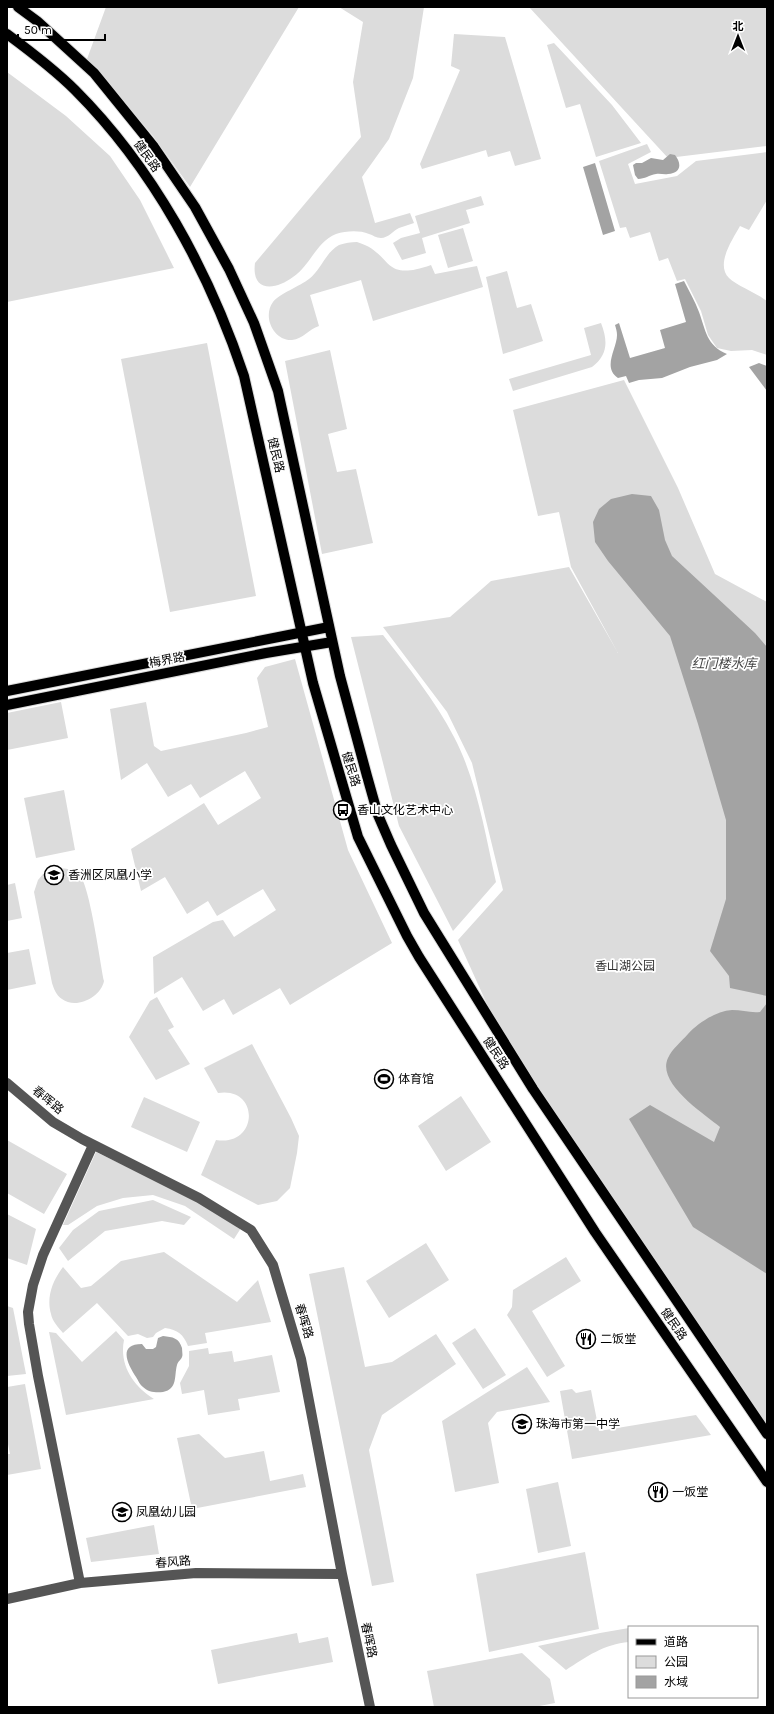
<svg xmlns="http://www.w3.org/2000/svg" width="774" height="1714" font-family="Karla,'Noto Sans SC',sans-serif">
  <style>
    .green { fill: #dcdcdc }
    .water { fill: #a3a3a3 }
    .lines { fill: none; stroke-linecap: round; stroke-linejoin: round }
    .major-casing { stroke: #dbdbdb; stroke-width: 12 }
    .minor { stroke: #555; stroke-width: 10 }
    .major { stroke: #000; stroke-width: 10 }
    .labels { text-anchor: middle; stroke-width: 3.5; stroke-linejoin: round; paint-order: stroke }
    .street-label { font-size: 12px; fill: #000; stroke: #fff }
    .poi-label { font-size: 12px; fill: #000; stroke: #fff; text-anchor: start }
    .park-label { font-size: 12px; fill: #333; stroke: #fff }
    .water-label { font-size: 13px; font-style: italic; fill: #444; stroke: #fff }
  </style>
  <rect width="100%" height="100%" fill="#fff"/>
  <path class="green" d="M106,7H299L190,187L153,136L87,59Z
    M339,7H424L413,78L389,139L362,177L375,223L410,213L414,223C409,225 404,226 399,228C393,231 388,238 381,238C376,238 373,235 369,234C359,230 346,231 336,234C316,242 310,266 293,277C276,290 251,293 255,263L361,137L353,82L363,22Z
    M529,7H767V146L668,158Z
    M454,34L505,37L541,159L515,166L510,151L488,157L486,150L422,169L420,164L460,70L451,66Z
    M554,43L612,105L641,143L596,157L580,104L566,108L547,45Z
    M7,72L66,116L110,156L140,200L174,268L7,302Z
    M647,144L651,152L628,164L635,184L677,176L696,161L767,152V200L749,230L740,226C733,239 715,264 729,278C736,285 758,294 767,301V355L752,350L731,351L717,348L708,335L701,311L685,279L677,281L668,258L659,261L650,232L630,238L626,227L620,228L599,161Z
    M481,196L484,205L466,210L470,223L422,238L426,253L402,260L393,243L401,238L420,233L415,216Z
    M463,228L473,261L448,268L438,235Z
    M357,242C394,253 380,283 431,265L435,274L477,266L483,287L373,321L361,280L310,295L319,326C309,329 303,339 292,340C274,341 262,317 273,302C279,294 300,286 309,279C321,270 325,253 339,245C345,243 351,242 357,242Z
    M507,271L517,308L531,304L543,341L503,354L486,277Z
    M601,323C608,341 608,355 592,367L513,391L509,379L591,355L584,328Z
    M207,343L256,596L170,612L121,359Z
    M330,350L347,429L328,434L337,472L356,469L373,543L322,554L285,361Z
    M624,380L678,488L715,574L767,602V1435L505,1044L458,940L503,890L472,763L447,712L383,627L450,617L491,581L569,567L618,653L571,567L559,512L538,516L513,410Z
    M383,635C408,667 435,700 454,737C477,781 485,833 496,882L453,931L399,826L351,637Z
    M295,659L348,850L392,943L290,1005L280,988L233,1015L224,999L203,1011L182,977L154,994L153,957L213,922L223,920L234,937L276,910L263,889L217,916L208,901L187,914L165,877L141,891L131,849L204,803L218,825L261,798L245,771L200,798L191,784L168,797L147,763L121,780L110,709L146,702L154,746L161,751L246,733L268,727L257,678L265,667Z
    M61,702L68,738L7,750V713Z
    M64,790L75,850L36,858L24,798Z
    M58,868C65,868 74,870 79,874C90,885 100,962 104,981C101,997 76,1010 62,999C56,995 54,989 52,983L34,892L38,880L43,874L50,870Z
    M15,883L22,918L7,921V885Z
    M29,949L36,984L7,990V953Z
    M157,997L174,1027L168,1030L190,1064L156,1080L129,1037L150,1001Z
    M252,1044L291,1118L299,1136L297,1153L290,1188L277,1201L258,1205L201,1175L216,1140C259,1147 260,1086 218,1093L204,1068Z
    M461,1096L491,1142L446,1171L418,1126Z
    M144,1097L200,1122L187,1152L131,1127Z
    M7,1140L67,1174L44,1214L7,1193Z
    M96,1152L196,1200L241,1228L234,1239L185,1206L153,1195L123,1198L97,1206L68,1225H63Z
    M153,1200L191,1217L184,1225L162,1221L105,1231L68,1261L59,1248L73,1230L99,1211Z
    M7,1214L36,1229L27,1265L7,1258Z
    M426,1243L449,1280L389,1318L366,1281Z
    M164,1252L237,1302L258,1280L271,1322L205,1333L207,1343L188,1346C183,1334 178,1330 165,1328L156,1333L153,1337L147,1338L138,1334L128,1336L97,1303L63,1333C59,1328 52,1321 51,1314C46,1297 53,1280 63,1267L81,1288L91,1286L121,1261Z
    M566,1257L581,1281L532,1311L565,1366L547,1377L507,1315L512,1307L513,1290Z
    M344,1267L365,1367L392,1362L436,1334L456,1364L382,1415L369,1450L394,1582L372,1586L309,1274Z
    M7,1306L13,1308L26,1374L7,1376Z
    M475,1328L506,1375L483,1389L452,1343Z
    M116,1331L124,1340C119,1365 133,1386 154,1399L66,1415L49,1332L56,1333L82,1362Z
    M208,1348L209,1354L232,1351L234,1362L272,1355L280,1392L238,1399L240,1410L208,1415L204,1390L182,1394L180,1383L189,1366V1351Z
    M527,1367L550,1402L497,1412L488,1423L499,1483L455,1492L442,1421Z
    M25,1384L41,1469L7,1475V1454H10L7,1439V1387Z
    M572,1389L576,1393L591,1390L599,1431L696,1415L711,1435L572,1459L560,1391Z
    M199,1434L225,1458L264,1451L270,1481L303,1474L306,1487L192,1509L177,1438Z
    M558,1482L571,1546L538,1553L526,1489Z
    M154,1525L159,1554L91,1562L86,1538Z
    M585,1552L599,1629L489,1652L476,1574Z
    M629,1628V1642C604,1644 586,1657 566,1670L538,1646L600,1633Z
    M297,1633L299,1643L328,1637L333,1662L218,1684L211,1650Z
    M522,1653L550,1679L555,1703L534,1707H434L427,1671Z"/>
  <path class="water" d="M670,154L675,155C682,164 681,173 668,174C664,175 660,173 656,174C649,175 645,179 638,179L635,175L633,165L636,163H642L651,158L663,160Z
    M595,163L615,231L603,235L583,167Z
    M684,281C689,291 695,301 699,312C706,331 706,345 727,354L717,360L690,367L662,378L639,380L629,383L626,376L618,378C602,367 617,349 617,335C617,332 616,328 615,325L619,323L630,358L665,348L660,330L686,322L675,284Z
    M759,363L767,366V391L749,367Z
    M632,494L651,496L659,510L665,540L672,556L755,633L767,647V996L730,988L729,976L710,951L726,899V820L698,724L670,636L608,561L595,542L593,522L599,509L611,499Z
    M767,1003V1274L693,1227L629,1119L650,1105L714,1142L720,1127C704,1114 656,1083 668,1058C672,1049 681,1042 688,1034C698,1023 716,1011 732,1010C742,1010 750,1013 760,1012Z
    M163,1336C173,1337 179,1338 182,1348C182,1351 183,1355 182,1357C181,1360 178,1361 177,1365C174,1376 178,1389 163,1392C156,1393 148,1392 143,1387C140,1385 138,1380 136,1377C128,1365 117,1344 142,1344L146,1349H153L156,1347L158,1338Z"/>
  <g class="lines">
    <defs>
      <path id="major" d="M18,7L37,21L94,73L154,147L195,207L229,269L254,323L278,391L340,676L367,776L378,815L391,845L424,913L533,1089L767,1434
        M7,34C30,51 54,69 75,90C153,168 209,271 244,376L313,683L358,837L407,936L419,957L595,1232L767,1482
        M7,691L329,627
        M7,705L266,653L332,642"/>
    </defs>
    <use href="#major" class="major-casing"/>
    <path class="minor" d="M7,1083L53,1122L82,1139L199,1198L251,1230L273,1265L301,1359L342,1574L370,1707
      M80,1583L38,1376L29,1324L28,1312L33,1285L43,1255L93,1145
      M7,1599L80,1583L196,1573L342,1574"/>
    <use href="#major" class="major"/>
  </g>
  <defs>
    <symbol id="bus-ring" viewBox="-11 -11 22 22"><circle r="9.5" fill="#fff" stroke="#000" stroke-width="1.5"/><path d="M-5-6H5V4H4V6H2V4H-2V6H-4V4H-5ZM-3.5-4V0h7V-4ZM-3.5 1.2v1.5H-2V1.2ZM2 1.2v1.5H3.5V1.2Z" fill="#000"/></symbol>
    <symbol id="school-ring" viewBox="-11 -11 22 22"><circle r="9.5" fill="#fff" stroke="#000" stroke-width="1.5"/><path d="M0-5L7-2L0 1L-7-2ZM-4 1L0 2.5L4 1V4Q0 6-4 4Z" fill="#000"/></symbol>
    <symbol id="stadium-ring" viewBox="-11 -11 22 22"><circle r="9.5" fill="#fff" stroke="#000" stroke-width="1.5"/><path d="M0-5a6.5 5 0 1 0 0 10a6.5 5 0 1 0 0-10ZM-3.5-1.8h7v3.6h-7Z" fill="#000"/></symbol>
    <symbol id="restaurant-ring" viewBox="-11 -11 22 22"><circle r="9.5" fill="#fff" stroke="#000" stroke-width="1.5"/><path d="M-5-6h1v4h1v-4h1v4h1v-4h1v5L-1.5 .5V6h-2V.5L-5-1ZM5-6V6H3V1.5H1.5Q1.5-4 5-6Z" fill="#000"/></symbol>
  </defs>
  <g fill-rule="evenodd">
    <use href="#bus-ring" x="332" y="799" width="22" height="22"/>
    <use href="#school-ring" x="43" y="864" width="22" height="22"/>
    <use href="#stadium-ring" x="373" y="1068" width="22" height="22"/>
    <use href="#restaurant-ring" x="575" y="1328" width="22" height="22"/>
    <use href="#school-ring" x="511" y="1413" width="22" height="22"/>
    <use href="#restaurant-ring" x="647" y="1481" width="22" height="22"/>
    <use href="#school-ring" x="111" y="1501" width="22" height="22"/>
  </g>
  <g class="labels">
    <g class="street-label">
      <text transform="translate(147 156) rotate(54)" y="4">健民路</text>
      <text transform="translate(276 455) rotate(77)" y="4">健民路</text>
      <text transform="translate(167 660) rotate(-11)" y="4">梅界路</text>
      <text transform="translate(351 769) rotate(73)" y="4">健民路</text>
      <text transform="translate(496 1053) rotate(57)" y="4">健民路</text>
      <text transform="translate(48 1100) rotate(39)" y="4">春晖路</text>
      <text transform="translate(304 1321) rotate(73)" y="4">春晖路</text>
      <text transform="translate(674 1324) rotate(56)" y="4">健民路</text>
      <text transform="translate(173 1562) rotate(-5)" y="4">春风路</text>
      <text transform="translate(369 1640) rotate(78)" y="4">春晖路</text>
    </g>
    <g class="poi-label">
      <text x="357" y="814">香山文化艺术中心</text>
      <text x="68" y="879">香洲区凤凰小学</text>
      <text x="398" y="1083">体育馆</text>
      <text x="600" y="1343">二饭堂</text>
      <text x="536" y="1428">珠海市第一中学</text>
      <text x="672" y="1496">一饭堂</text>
      <text x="136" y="1516">凤凰幼儿园</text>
    </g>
    <g class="park-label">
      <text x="625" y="970">香山湖公园</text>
    </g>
    <g class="water-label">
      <text x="724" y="668">红门楼水库</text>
    </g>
  </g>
  <rect width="774" height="1714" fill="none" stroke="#000000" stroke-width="16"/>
  <rect x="628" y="1626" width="130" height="72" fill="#ffffff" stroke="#999999"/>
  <rect x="636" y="1639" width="20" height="6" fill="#000000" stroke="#999999"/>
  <text x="664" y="1646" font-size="12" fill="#000000">道路</text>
  <rect x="636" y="1656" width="20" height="12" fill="#dcdcdc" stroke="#999999"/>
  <text x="664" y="1666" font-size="12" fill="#000000">公园</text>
  <rect x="636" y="1676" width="20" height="12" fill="#a3a3a3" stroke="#999999"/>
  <text x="664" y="1686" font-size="12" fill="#000000">水域</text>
  <g transform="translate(738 36)" stroke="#ffffff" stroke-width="3" paint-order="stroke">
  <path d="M0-3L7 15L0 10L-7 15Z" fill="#000000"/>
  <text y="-6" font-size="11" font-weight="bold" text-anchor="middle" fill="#000000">北</text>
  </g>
  <path d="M18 34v6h87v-6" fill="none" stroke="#000000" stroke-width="2"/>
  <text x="24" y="34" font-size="12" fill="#000000" stroke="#ffffff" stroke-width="3" paint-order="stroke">50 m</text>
</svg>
